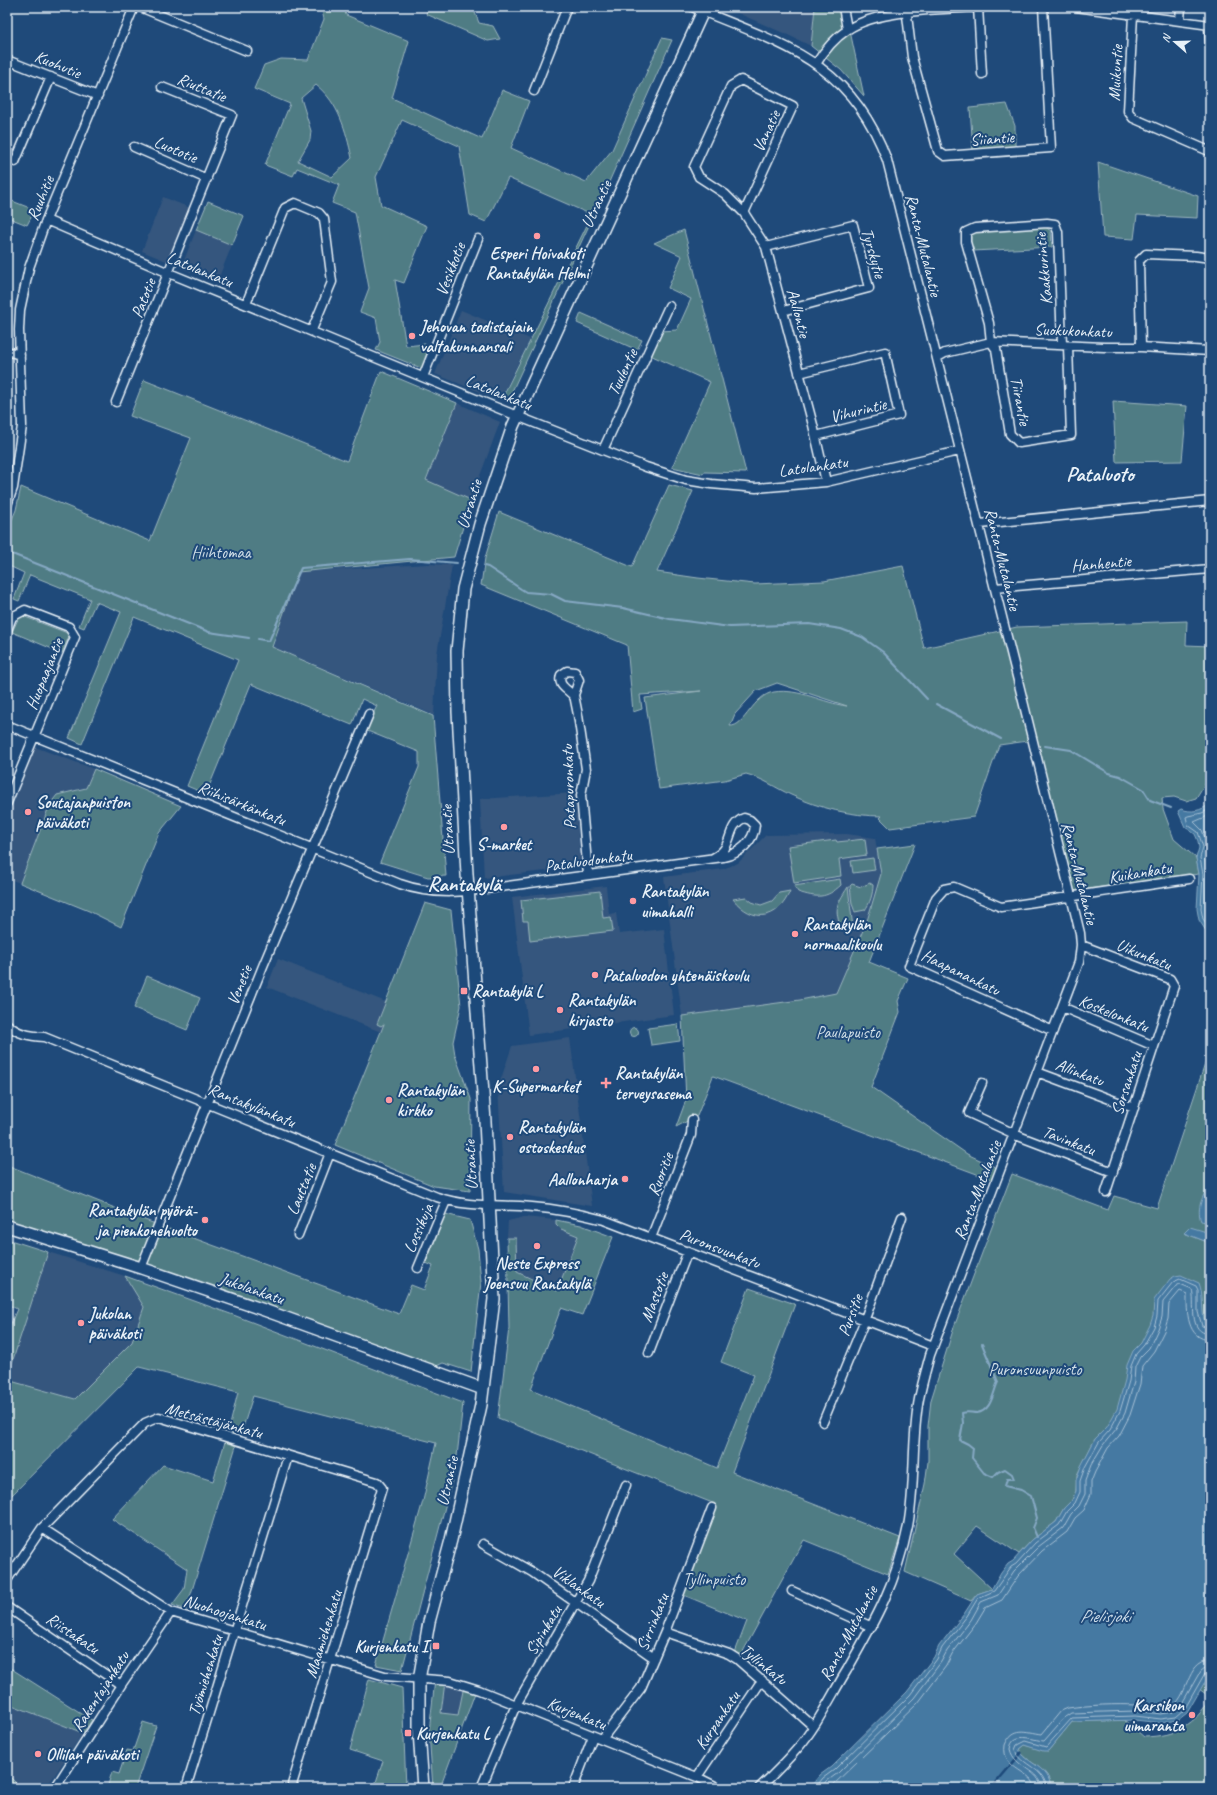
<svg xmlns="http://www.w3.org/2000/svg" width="1217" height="1795" font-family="Caveat,sans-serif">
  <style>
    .built { fill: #35567e }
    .green { fill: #507c84; stroke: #9cb6be; fill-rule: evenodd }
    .water { fill: #4579a2; stroke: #86a9c4 }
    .pier { fill: #1f4a7a }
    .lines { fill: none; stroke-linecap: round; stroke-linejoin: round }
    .shore { stroke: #a7c1d6; stroke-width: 1 }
    .stream { stroke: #86a9c4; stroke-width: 2 }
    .minor-casing { stroke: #e8f1f8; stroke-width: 11 }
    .major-casing { stroke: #e8f1f8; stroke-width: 14 }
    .minor { stroke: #1f4a7a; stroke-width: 8 }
    .major { stroke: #1f4a7a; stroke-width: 11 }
    .poi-dot { fill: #ff9aa2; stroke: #1f4a7a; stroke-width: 1.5 }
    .labels { text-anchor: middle; stroke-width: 4; stroke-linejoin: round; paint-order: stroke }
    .street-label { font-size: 17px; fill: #e8f1f8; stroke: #1f4a7a }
    .poi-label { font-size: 17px; font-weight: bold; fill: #e8f1f8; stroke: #1f4a7a; text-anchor: start }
    .park-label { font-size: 17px; fill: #d1dfe7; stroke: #1f4a7a }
    .water-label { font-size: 18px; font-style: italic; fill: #d0dfeb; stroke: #1f4a7a }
    .district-label { font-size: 21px; font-weight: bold; fill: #e8f1f8; stroke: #1f4a7a }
  </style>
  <rect width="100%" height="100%" fill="#1f4a7a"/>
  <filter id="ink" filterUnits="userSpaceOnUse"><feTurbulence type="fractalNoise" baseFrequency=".025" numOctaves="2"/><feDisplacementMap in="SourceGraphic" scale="8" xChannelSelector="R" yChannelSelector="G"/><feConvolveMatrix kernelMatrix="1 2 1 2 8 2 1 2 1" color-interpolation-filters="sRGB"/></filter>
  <g filter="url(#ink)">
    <path class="built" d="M724,7H815L811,46L788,35Z
      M163,197L193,209L171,263L142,251Z
      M196,230L232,245L217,282L181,268Z
      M461,310L530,339L500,400L435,374Z
      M457,403L500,422L471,500L426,481Z
      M428,564L452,565L437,654L434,715L273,647L297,572Z
      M35,747L94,769L86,788L57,795L50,804L20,883L7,878V820Z
      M575,793L581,867L484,878L480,799Z
      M847,834L875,838L881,874L867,921L836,993L800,1000L682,1016L664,877L723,869L738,863L766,835Z
      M606,886L609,914L616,913L619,934L664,929L674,1015L529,1035L512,897Z
      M278,959L386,1002L377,1024L385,1023L381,1032L267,987Z
      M570,1038L592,1206L504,1192L498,1088L512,1046Z
      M524,1217L556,1220V1224L561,1229L578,1236L557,1291L517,1272L516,1238H507L508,1221Z
      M48,1252L125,1276L144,1307L132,1342L75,1399L7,1380L17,1344Z
      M445,1682L464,1686L458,1715L440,1713Z
      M7,1703L83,1733L46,1788H21L7,1774Z"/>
    <path class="green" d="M321,7H344L346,15L409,41L392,98L482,139L502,90L529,101L511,148L586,182L612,150L662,38L672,40L605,191L508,400L502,398L592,215L508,178L486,222L470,215L459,146L402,120L376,177L381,205L427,226L404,283L395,280L406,346L425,344C427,355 431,360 421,368L376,350L380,342L376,318L360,312L369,288L355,212L332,203L339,185L297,168L293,176L265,165L290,104L254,89L264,65L281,59L308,60L324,19ZM316,85C339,103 346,131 352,158L332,177L298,161L310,140L311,131L301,98Z
      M429,7H461L465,10H474L479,23L493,26L500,39L488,41L426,14Z
      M815,7H841L850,31L864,96L841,70L811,46Z
      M1007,104L1015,126V147L973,151L970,108Z
      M1098,162L1198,196L1197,218L1137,215L1134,239L1103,237Z
      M7,199L35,210L27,225L7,217Z
      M208,201L244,216L232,245L196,230Z
      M1044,226L1051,231L1052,247L973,251L969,237L973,232Z
      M684,230L746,473L704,472L703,474L672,467L710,382L650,355L661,331L677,330L691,299L668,288L682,256L654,243Z
      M581,313L642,340L637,350L577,323Z
      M381,371L457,403L426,480L471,500L454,557L298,572L272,647L433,716L446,876L428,877L380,862L419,767V752L365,730L377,706L362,699L352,725L251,684L206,794L187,786L238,660L134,617L82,744L69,738L121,612L96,602L84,628L79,626L90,599L30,575L19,601L14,599L24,573L7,565V531L16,510L21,487L150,541L191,438L130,416L144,380L347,461Z
      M1113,401L1187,406L1182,461L1116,462Z
      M669,485L693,491L657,572L698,578L755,584L824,581L903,566L924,648L1017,627L1187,621L1186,645L1210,646V782L1204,785L1196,798L1186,801L1174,797L1162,798L1163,809L1174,839L1196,858L1199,874L1072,891L1035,740L999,745L974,817L890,828L880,818L882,816C851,816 819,808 791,795C776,788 762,778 746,774L725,780L659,789L645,698L701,691L640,695L642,709L633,712L627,645L481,585L485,558L499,512L632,567ZM777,683L847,706C823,703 799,688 774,692C753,695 745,727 730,726L735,714L756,691Z
      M20,615L70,634L62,653L12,632Z
      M94,769L181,806L159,833L121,927L89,911L20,883L50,804L57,795L86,788Z
      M865,839L867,855L839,859L841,876L794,883L788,846L836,840L837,842Z
      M915,844L869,962L908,978L898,1001L900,1012L871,1087L967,1154L997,1168L993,1180L713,1076L697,1116L676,1127L686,1100L682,1016L800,1000L836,993L867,921L881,874L877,849Z
      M873,858L875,870L853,873L851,861Z
      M840,879L841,885C826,899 817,898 798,892L794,886Z
      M870,883L873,885C873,894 870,903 865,910L855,912L852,904L850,886L852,884L861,887Z
      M848,887L853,928L841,930C835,908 835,907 848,887Z
      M600,891L603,918L611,917L613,931L530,941L528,921H523L521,900Z
      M790,891C778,921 752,923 733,899L746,897L752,902L761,905L772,901L779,893Z
      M425,903L451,910L461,1006L453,1042L455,1055L471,1099L470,1191L434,1186L335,1145L384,1024L381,1026L377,1024Z
      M147,976L200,998L187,1030L134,1008Z
      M678,1024L680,1041L651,1045L648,1028Z
      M629.5 1032a4.5 4.5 0 1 1 9 0a4.5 4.5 0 1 1-9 0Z
      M1210,1049V1233H1184L1210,1243V1344L1095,1439L1077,1475L1076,1491L1072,1500L1064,1508L1056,1522L1032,1540L1019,1554L977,1526L954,1554L992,1589L977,1594L971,1601L905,1572L925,1484L928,1462V1426L931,1400L954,1327L1012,1174L1108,1210L1114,1196L1157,1208Z
      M7,1165L150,1222L399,1314L411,1285L424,1290L433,1266L426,1263L445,1214L470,1220L478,1249L481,1282L471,1372L443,1363L432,1368L7,1223Z
      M556,1220L581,1225L613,1237L582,1315L561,1308L531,1389L717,1468L754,1375L721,1362L749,1288L795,1304L732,1472L900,1538L888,1574L804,1540L740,1657L734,1655L747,1621L681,1594L715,1504L498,1418L509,1328L507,1238H516L517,1272L557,1291L578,1236L561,1229L556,1224Z
      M7,1239L48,1252L7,1378V1333L17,1309L7,1304Z
      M125,1276L236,1316L463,1403L456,1465L402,1670L376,1665L423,1501L436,1443L253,1396L240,1437L228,1433L238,1392L139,1367L7,1500V1380L75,1399L132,1342L144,1307Z
      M225,1442L236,1446L186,1610L172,1605L184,1589L187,1569L112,1519L163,1465L213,1481Z
      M7,1666L92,1720L83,1733L7,1703Z
      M1210,1673V1697L1199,1689Z
      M369,1679L402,1688L406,1788H374L383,1761L350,1750Z
      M435,1680L445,1682L441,1713L458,1715L464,1686L476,1690L440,1788H433L429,1732Z
      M1210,1698V1788H1050C1052,1768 1026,1764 1019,1749L1024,1745L1048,1751L1072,1722L1124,1720L1144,1737C1175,1736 1194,1727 1210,1698Z
      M143,1722L156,1726L135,1788H107L112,1772L119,1774L127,1750L133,1751Z
      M7,1774L21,1788H7Z"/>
    <path class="water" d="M1210,804V937L1199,920L1197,909L1199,874L1196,858L1199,848L1198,841L1195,834L1185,827L1178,811L1181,809C1192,813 1200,811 1210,804Z
      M1210,1184V1223L1201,1221C1196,1208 1203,1195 1210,1184Z
      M1190,1227L1210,1233V1243L1184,1233Z
      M1181,1275L1199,1283C1204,1296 1201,1310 1205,1323L1210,1325V1673L1187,1713L1178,1720L1161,1723L1135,1720L1072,1722L1048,1751H1043L1024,1745L1019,1749C1025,1764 1052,1767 1050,1788H809L820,1775L831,1767L907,1692L934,1657L939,1646L964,1614L977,1594L992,1589L1001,1573L1008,1564L1013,1561L1032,1540L1056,1522L1064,1508L1072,1500L1076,1491V1480L1081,1466L1095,1439L1107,1427L1117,1409L1125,1380L1127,1365L1133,1351L1141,1343L1150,1325L1153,1316L1154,1300L1170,1279L1175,1276Z"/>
    <path class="pier" d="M1021,1751L1023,1753L993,1788H990Z"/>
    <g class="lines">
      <path class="shore" d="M1210,809L1202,813L1188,816L1186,817L1188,825L1198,832L1203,847L1200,858L1203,874L1201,909L1203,919L1210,928
        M1210,815L1194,822L1202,830L1208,847L1205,859L1208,874L1206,908L1207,917L1210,920
        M815,1788L823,1778L834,1770L910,1695L937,1659L942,1648L967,1616L978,1598L994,1591L1011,1567L1016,1564L1035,1543L1059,1525L1067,1511L1075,1503L1080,1492V1481L1085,1467L1099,1442L1110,1430L1120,1411L1129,1381L1131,1366L1136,1354L1144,1345L1154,1327L1157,1316L1158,1301L1173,1282L1180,1279L1196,1286L1198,1290V1312L1202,1326L1210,1329
        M822,1788L827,1781L838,1773L914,1698L941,1662L947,1651L971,1620L981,1602L998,1595L1014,1571L1038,1547L1063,1528L1071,1514L1079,1506L1085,1494V1481L1091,1465L1103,1445L1117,1428L1125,1413L1134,1382L1135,1367L1140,1357L1149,1348L1158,1329L1162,1317L1163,1302L1176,1286L1180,1284L1192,1289C1196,1303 1187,1333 1210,1334
        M830,1788L918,1703L946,1666L952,1654L976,1623L985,1608L1002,1600L1018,1576L1042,1551L1067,1532L1075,1518L1084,1510L1091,1494V1482L1095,1472L1108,1448L1119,1436L1130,1415L1140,1384L1142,1366L1154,1351L1164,1331L1168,1319L1169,1304L1180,1291L1187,1294C1187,1311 1186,1339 1210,1340
        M1035,1788C1034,1770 1001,1771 1005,1745C1013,1725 1027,1732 1042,1734L1061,1711L1068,1708C1088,1705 1117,1704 1136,1705C1147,1706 1159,1711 1170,1707C1189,1700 1185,1661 1210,1660
        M1041,1788C1041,1770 1014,1768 1010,1749C1013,1730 1032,1740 1044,1741L1065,1717L1071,1713L1136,1711L1161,1714L1173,1712L1180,1707L1201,1670L1205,1667L1210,1666
        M1046,1788C1046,1768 1021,1766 1015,1750L1017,1745L1025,1741L1046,1747L1072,1718L1135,1716L1161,1719L1176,1717L1184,1710L1205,1673L1210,1671"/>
      <path class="stream" d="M7,552L209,632L249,638
        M484,566L488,567L521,589L526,592L551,594L565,601L623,608L670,619L730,627L809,624L841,629L862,637L883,652L927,699
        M258,639L269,641L301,568L410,559L457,563
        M936,704L1001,739
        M1045,746L1071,750L1109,773L1120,776L1143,789L1150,800L1171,808
        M982,1344L998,1382C993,1392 992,1411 977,1413C971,1413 968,1411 962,1413L963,1423L960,1440L968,1444L973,1448L972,1458L984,1473L993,1477L998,1472L1005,1469L1012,1474L1014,1479H1007L1005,1486L1021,1490L1031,1496L1037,1518L1033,1528L1037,1537"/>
      <defs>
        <path id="minor" d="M140,7L247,51
          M692,7C781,44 850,60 887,160C953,417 1017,675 1080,933L1081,945L1079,962L930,1355C926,1370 922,1384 919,1399C911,1441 916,1484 908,1526C897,1582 875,1621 847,1670C831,1696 817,1726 797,1749C785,1763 772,1776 759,1788
          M843,7L847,29
          M906,7L912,57L938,151L945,156L1051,148L1043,7
          M978,7L982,74
          M1076,7L1210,25
          M1133,15L1128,111L1133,118L1209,151L1210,150
          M1180,20L1181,7
          M1209,25L1210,43
          M7,60L98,96
          M816,64C824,51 835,38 847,30C877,9 947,9 984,7
          M534,91L567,7
          M134,147L207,179
          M15,162L51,77
          M744,213L793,106L741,80L731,86L694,167L699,177L725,194L744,213L766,247L813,425L826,482
          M46,220L169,273L527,420L646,467L686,480L711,484L756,488L826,482L959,451
          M766,247L853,225L869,288L783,311
          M246,304L285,208L295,203L319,213L324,219L332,282L312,330
          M1062,345L1058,232L1055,224L1047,223L975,228L966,232V242L989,323L991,342L996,349L1010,434L1019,443L1071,435L1068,346
          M1141,347L1139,261L1146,254L1196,256L1210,258
          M7,351L20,355
          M938,357L945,353L991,342L1104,347H1141L1210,351
          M799,373L885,352L899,415L816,436
          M423,377L478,239
          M116,402L232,115L162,87
          M603,450L669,306
          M7,505L13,488L22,426L19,330L20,310L29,268L46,220L134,7
          M980,524L1210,501
          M995,588L1210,569
          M7,630L12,617L25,610L69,627L75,637L7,803
          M574,697C569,689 557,687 561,675L567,671L575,672L579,680L574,695L578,715L586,769L581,795L588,875
          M7,725L400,884C433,896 466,892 500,887L723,857C739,854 754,842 755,825L750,820L744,818C730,824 732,836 725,848C722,853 717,856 713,858
          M1081,945L1170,979L1174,986L1106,1192
          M1062,1007L1154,1046
          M7,1024C17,1034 30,1036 44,1037L437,1197C468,1208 500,1204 532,1207C556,1209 581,1214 604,1220L933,1346
          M1053,1031L909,966L936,898L944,889L954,887L1001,907L1189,879
          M1037,1072L1134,1108
          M982,1083L969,1113L1021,1137L1113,1172
          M298,1235L330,1153
          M651,1238L691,1135L692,1120
          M141,1268L263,966L369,714
          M418,1268L446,1201
          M649,1353L688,1251
          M823,1422L862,1327L902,1217
          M42,1528L171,1612L385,1676L450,1681L479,1690L697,1777L719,1788
          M483,1544L532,1572L654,1658
          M7,1580L42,1528L145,1423L159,1417L377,1482L382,1488L291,1788
          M792,1591L872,1627
          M7,1607L121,1685
          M665,1632L729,1654L737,1659L813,1726
          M602,1739L641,1688L665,1632L712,1508
          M697,1777L762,1680
          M55,1788L121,1685L171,1612
          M186,1788L288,1456
          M481,1788L516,1705L588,1581L626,1485
          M573,1788L593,1736"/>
        <path id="major" d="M7,1226L141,1268L264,1310L483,1389
          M423,1788L419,1731V1680L429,1622L451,1540L481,1405L494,1299L485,1121L467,874L458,712L457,651L463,589L480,524L513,426L705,7"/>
      </defs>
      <use href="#minor" class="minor-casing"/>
      <use href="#major" class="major-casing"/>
      <use href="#minor" class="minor"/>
      <use href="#major" class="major"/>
    </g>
  </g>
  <g class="poi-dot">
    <circle cx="537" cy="236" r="4"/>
    <circle cx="412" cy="336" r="4"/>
    <circle cx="28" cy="812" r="4"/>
    <circle cx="504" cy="827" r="4"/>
    <circle cx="633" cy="901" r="4"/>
    <circle cx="795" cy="934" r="4"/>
    <circle cx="595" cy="975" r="4"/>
    <rect x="460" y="987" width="8" height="8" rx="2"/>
    <circle cx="560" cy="1010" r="4"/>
    <circle cx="536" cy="1069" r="4"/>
    <path d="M604 1077h4v4h4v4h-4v4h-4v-4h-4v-4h4z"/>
    <circle cx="389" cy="1100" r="4"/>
    <circle cx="510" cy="1137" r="4"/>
    <circle cx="625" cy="1179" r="4"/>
    <circle cx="205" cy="1220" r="4"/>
    <circle cx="537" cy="1246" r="4"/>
    <circle cx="81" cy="1323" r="4"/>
    <rect x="432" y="1642" width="8" height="8" rx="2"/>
    <circle cx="1192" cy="1715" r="4"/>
    <rect x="404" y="1729" width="8" height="8" rx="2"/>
    <circle cx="38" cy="1754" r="4"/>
  </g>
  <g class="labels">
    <g class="street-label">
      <text transform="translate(58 64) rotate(22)" y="6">Kuohutie</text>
      <text transform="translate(1115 73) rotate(-87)" y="6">Muikuntie</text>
      <text transform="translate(202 87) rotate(22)" y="6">Riuttatie</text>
      <text transform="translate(766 131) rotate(-65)" y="6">Vanatie</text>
      <text transform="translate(992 138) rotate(-4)" y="6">Siiantie</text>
      <text transform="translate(176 149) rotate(23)" y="6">Luototie</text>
      <text transform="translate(40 198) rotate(-68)" y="6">Ruuhitie</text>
      <text transform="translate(596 204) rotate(-65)" y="6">Utrantie</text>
      <text transform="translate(924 245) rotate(76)" y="6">Ranta-Mutalantie</text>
      <text transform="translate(874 253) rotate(74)" y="6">Tyrskytie</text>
      <text transform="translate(200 269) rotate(22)" y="6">Latolankatu</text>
      <text transform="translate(450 269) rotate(-69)" y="6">Vesikkotie</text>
      <text transform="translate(1043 269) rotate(-95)" y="6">Kaakkurintie</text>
      <text transform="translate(143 298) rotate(-68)" y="6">Patotie</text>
      <text transform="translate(799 313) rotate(75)" y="6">Aallontie</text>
      <text transform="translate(1073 330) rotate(2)" y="6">Suokukonkatu</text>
      <text transform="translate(622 372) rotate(-65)" y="6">Tuulentie</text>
      <text transform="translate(499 392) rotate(22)" y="6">Latolankatu</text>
      <text transform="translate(1021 401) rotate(79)" y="6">Tiirantie</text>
      <text transform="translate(858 410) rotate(-14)" y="6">Vihurintie</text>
      <text transform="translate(813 466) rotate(-8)" y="6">Latolankatu</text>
      <text transform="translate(469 504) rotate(-73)" y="6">Utrantie</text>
      <text transform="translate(1003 559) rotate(76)" y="6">Ranta-Mutalantie</text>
      <text transform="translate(1101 563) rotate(-5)" y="6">Hanhentie</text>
      <text transform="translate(44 674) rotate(-68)" y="6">Huopaajantie</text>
      <text transform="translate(568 787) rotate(-92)" y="6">Patapuronkatu</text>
      <text transform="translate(242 803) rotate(22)" y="6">Riihisärkänkatu</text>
      <text transform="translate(447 830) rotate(-93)" y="6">Utrantie</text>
      <text transform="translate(588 860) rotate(-8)" y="6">Pataluodonkatu</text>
      <text transform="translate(1140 872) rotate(-9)" y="6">Kuikankatu</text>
      <text transform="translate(1080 873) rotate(76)" y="6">Ranta-Mutalantie</text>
      <text transform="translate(1144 954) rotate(22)" y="6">Uikunkatu</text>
      <text transform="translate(961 972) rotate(26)" y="6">Haapanankatu</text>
      <text transform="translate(239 985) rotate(-68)" y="6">Venetie</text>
      <text transform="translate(1114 1013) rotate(22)" y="6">Koskelonkatu</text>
      <text transform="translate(1080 1072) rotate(21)" y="6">Allinkatu</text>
      <text transform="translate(1126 1083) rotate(-72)" y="6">Sorsankatu</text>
      <text transform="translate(252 1105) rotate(22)" y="6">Rantakylänkatu</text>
      <text transform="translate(1069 1140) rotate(21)" y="6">Tavinkatu</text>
      <text transform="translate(470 1165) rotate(-93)" y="6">Utrantie</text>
      <text transform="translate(660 1174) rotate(-69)" y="6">Ruoritie</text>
      <text transform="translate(301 1189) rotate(-68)" y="6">Lauttatie</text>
      <text transform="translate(977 1190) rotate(-69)" y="6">Ranta-Mutalantie</text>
      <text transform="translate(418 1228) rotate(-67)" y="6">Lossikuja</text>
      <text transform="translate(720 1248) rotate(21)" y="6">Puronsuunkatu</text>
      <text transform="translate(252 1288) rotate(19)" y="6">Jukolankatu</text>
      <text transform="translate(654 1297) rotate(-69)" y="6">Mastotie</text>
      <text transform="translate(850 1315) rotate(-69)" y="6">Pursitie</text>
      <text transform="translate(214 1420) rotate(15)" y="6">Metsästäjänkatu</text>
      <text transform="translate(447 1481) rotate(-77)" y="6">Utrantie</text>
      <text transform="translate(579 1586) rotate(35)" y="6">Viklankatu</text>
      <text transform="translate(225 1612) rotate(17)" y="6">Nuohoojankatu</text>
      <text transform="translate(652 1622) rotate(-68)" y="6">Sirrinkatu</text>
      <text transform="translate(543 1630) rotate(-59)" y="6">Sipinkatu</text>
      <text transform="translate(73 1633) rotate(34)" y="6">Riistakatu</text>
      <text transform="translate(848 1633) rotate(-62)" y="6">Ranta-Mutalantie</text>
      <text transform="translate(323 1634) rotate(-73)" y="6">Maamiehenkatu</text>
      <text transform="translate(764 1664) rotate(39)" y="6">Tyllinkatu</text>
      <text transform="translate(205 1675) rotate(-73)" y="6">Työmiehenkatu</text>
      <text transform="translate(100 1691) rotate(-57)" y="6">Rakentajankatu</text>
      <text transform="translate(577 1713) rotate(22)" y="6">Kurjenkatu</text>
      <text transform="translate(717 1720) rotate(-56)" y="6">Kurpankatu</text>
    </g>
    <g class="poi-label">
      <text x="537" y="259" text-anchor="middle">Esperi Hoivakoti<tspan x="537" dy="20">Rantakylän Helmi</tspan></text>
      <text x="420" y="332">Jehovan todistajain<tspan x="420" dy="20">valtakunnansali</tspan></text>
      <text x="36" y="808">Soutajanpuiston<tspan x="36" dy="20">päiväkoti</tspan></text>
      <text x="504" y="850" text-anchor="middle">S-market</text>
      <text x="641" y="897">Rantakylän<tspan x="641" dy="20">uimahalli</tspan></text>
      <text x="803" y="930">Rantakylän<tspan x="803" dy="20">normaalikoulu</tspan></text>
      <text x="603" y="981">Pataluodon yhtenäiskoulu</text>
      <text x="472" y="997">Rantakylä L</text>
      <text x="568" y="1006">Rantakylän<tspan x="568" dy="20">kirjasto</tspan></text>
      <text x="615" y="1079">Rantakylän<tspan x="615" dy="20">terveysasema</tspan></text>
      <text x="536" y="1092" text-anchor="middle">K-Supermarket</text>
      <text x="397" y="1096">Rantakylän<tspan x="397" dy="20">kirkko</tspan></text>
      <text x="518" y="1133">Rantakylän<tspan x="518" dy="20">ostoskeskus</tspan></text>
      <text x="617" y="1185" text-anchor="end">Aallonharja</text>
      <text x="197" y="1216" text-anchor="end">Rantakylän pyörä-<tspan x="197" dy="20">ja pienkonehuolto</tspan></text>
      <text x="537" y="1269" text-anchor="middle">Neste Express<tspan x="537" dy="20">Joensuu Rantakylä</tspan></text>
      <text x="89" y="1319">Jukolan<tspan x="89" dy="20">päiväkoti</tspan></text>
      <text x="428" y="1652" text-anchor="end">Kurjenkatu I</text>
      <text x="1184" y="1711" text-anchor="end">Karsikon<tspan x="1184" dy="20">uimaranta</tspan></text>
      <text x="416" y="1739">Kurjenkatu L</text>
      <text x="46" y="1760">Ollilan päiväkoti</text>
    </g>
    <g class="park-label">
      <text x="221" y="558">Hiihtomaa</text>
      <text x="848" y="1038">Paulapuisto</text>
      <text x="1035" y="1375">Puronsuunpuisto</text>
      <text x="714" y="1585">Tyllinpuisto</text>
    </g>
    <g class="water-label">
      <text x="1105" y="1622">Pielisjoki</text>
    </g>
    <g class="district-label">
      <text x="1100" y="481">Pataluoto</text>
      <text x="464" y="891">Rantakylä</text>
    </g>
  </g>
  <rect width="1217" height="1795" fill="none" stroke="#1f4a7a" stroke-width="24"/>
  <rect x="12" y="12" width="1193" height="1771" fill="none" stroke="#e8f1f8" stroke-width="1.5" filter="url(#ink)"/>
  <g transform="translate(1175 42) rotate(290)" stroke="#1f4a7a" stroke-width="3" paint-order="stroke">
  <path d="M0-3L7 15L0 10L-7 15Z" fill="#e8f1f8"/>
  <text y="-6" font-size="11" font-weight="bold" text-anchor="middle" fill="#e8f1f8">N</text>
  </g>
</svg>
